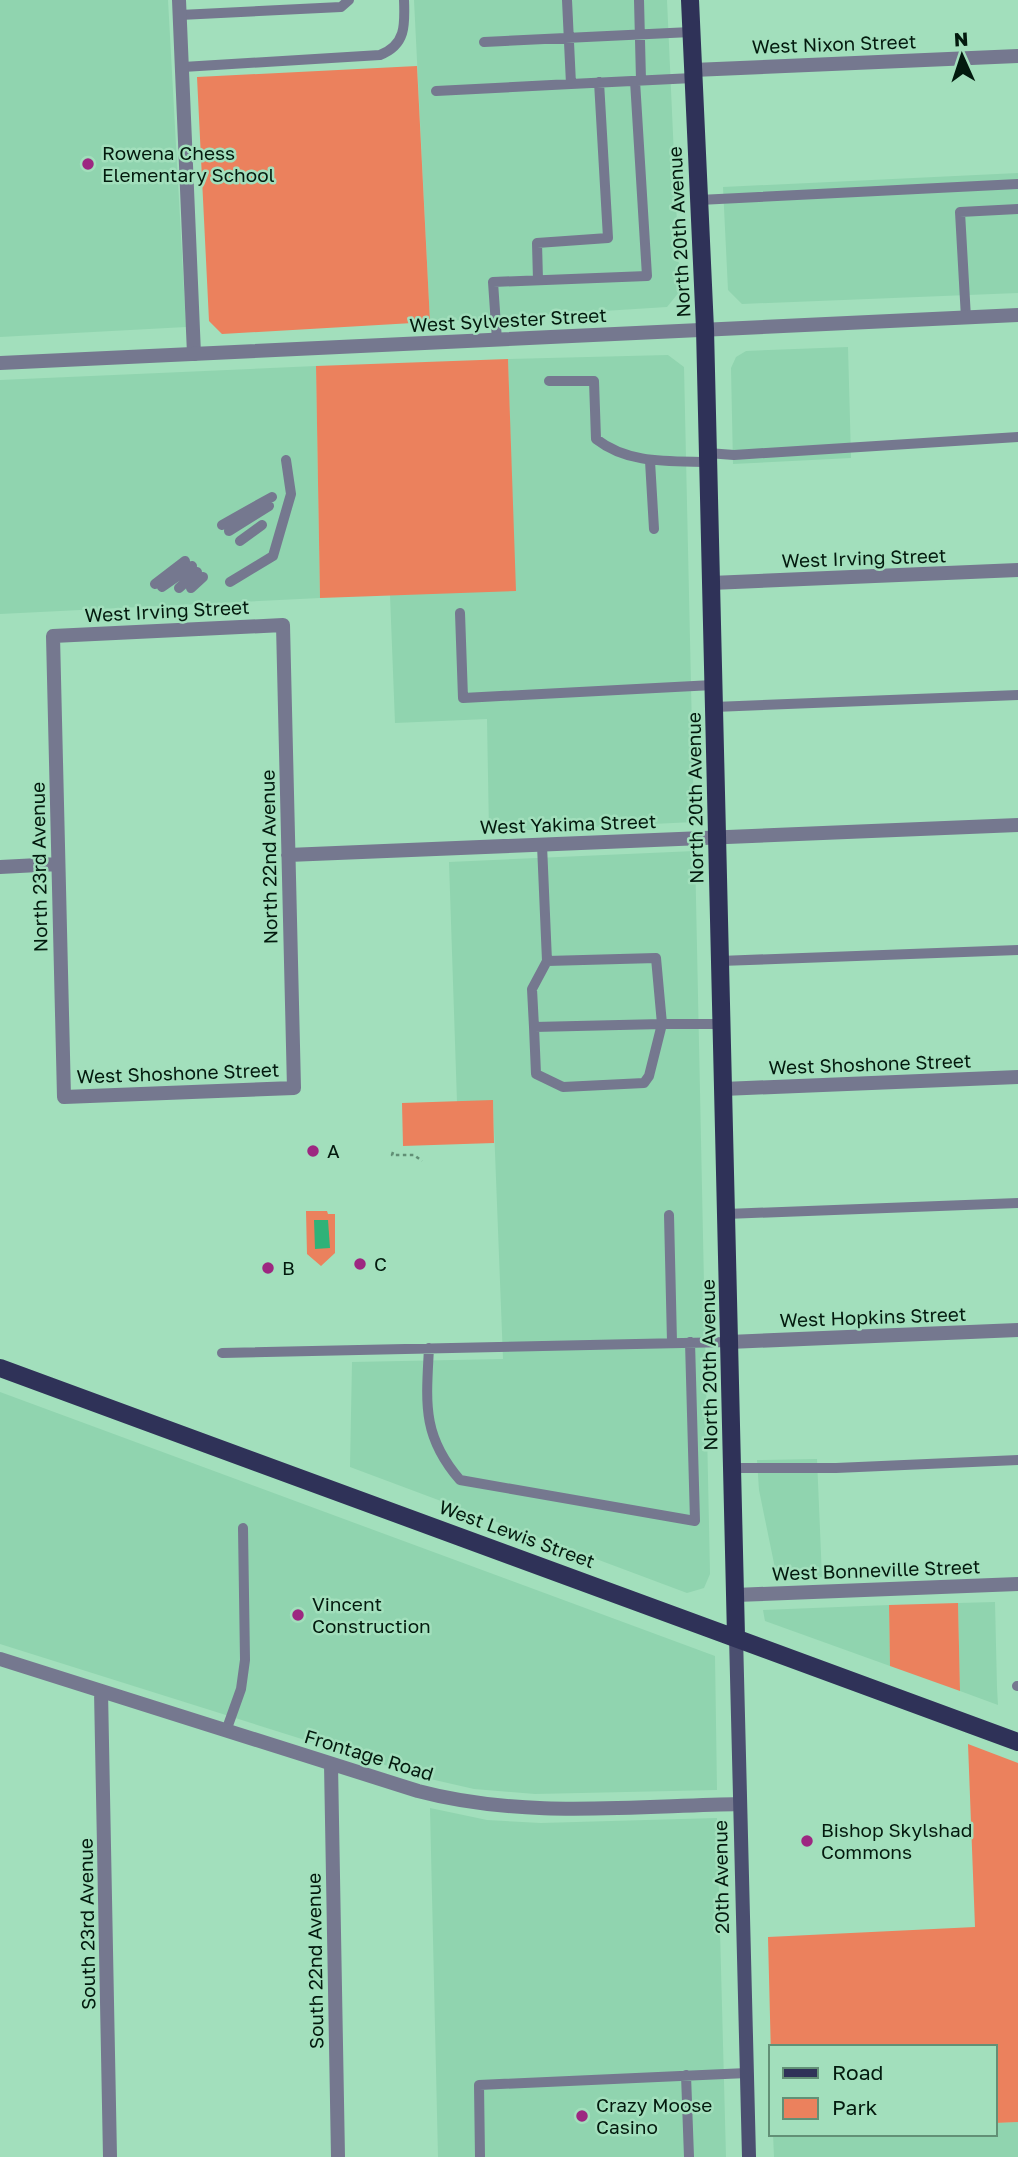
<svg xmlns="http://www.w3.org/2000/svg" width="1018" height="2157" font-family="'Golos Text',sans-serif">
  <style>
    .built { fill: #90d4af }
    .green { fill: #eb815d }
    .water { fill: #2fb278 }
    .lines { fill: none; stroke-linecap: round; stroke-linejoin: round }
    .path { stroke: #618f75; stroke-width: 2.5; stroke-dasharray: 3.5 3.5; stroke-linecap: butt }
    .service { stroke: #75788f; stroke-width: 10 }
    .minor { stroke: #75788f; stroke-width: 14 }
    .tertiary { stroke: #75788f; stroke-width: 14 }
    .secondary { stroke: #4b4f70; stroke-width: 14 }
    .primary { stroke: #2f3258; stroke-width: 18 }
    .poi-dot { fill: #9d2781; stroke: #a2dfbc; stroke-width: 2.5 }
    .labels { text-anchor: middle; stroke-width: 5; stroke-linejoin: round; paint-order: stroke }
    .street-label { font-size: 19px; fill: #031a0e; stroke: #a2dfbc }
    .poi-label { font-size: 19px; fill: #031a0e; stroke: #a2dfbc; text-anchor: start }
  </style>
  <rect width="100%" height="100%" fill="#a2dfbc"/>
  <path class="built" d="M0,0H168L186,327L0,337Z
    M414,0H667L680,291L667,307L430,322Z
    M1018,173V293L742,304L728,290L723,187Z
    M848,347L851,458L733,464L731,368L736,357L746,351Z
    M668,355L684,367L694,822L489,832L487,719L395,723L390,595L515,590L508,359Z
    M316,366L320,598L0,614V380Z
    M695,851L710,1574L704,1588L687,1593L350,1467L352,1362L503,1359L493,1101L457,1102L449,862Z
    M0,1392L715,1656L717,1790L535,1794L474,1789L426,1778L0,1644Z
    M817,1459L822,1577L777,1578L759,1490L757,1460Z
    M995,1602L997,1688L998,1705L960,1691L958,1603Z
    M889,1605L890,1666L765,1621L763,1610Z
    M430,1808L487,1820L541,1823L717,1818L726,2157H438Z
    M1018,2122V2157H774L773,2134H995V2123Z"/>
  <path class="green" d="M417,66L430,322L222,334L209,321L197,77Z
    M508,359L516,591L320,598L316,366Z
    M493,1100L494,1143L403,1146L402,1103Z
    M306,1211H327L328,1214H335V1253L321,1266L307,1254Z
    M958,1603L960,1691L890,1666L889,1605Z
    M968,1744L1018,1763V2122L995,2123V2047H771V2057L768,1937L975,1927Z"/>
  <path class="water" d="M314,1220H328L330,1248L315,1249Z"/>
  <g class="lines">
    <path class="path" d="M393,1152L392,1155H414L422,1161"/>
    <path class="service" d="M567,0L571,84L693,78
      M639,0L641,80
      M180,15L341,7L349,0
      M484,42L691,32
      M183,67L380,55C406,45 405,25 404,0
      M436,91L571,84
      M699,200L1018,184
      M538,280L537,243L608,238L599,82
      M966,318L960,212L1018,209
      M497,340L493,282L647,276L635,81
      M549,381H594L596,439C628,464 668,461 708,462
      M708,453L734,455L1018,437
      M650,461L654,529
      M222,525L272,497
      M229,531L269,506
      M240,541L262,525
      M230,582L273,556L291,494L286,460
      M155,584L185,561
      M162,587L192,566
      M179,588L197,572
      M191,588L203,577
      M460,613L463,698L713,685
      M714,707L1018,695
      M542,845L547,961L656,958L662,1024L534,1027L536,1074L563,1087L644,1083L649,1076L662,1024H722
      M720,961L1018,950
      M534,1027L532,989L547,961
      M726,1214L1018,1203
      M669,1215L672,1342
      M429,1348C426,1404 422,1436 460,1480L695,1521L690,1342
      M222,1353L729,1342
      M732,1468H836L1018,1460
      M1017,1686H1018
      M226,1731L241,1689L245,1660L243,1528
      M686,2075L689,2157
      M480,2157L479,2085L747,2073"/>
    <path class="minor" d="M179,0L194,354
      M693,70L1018,56
      M711,583L1018,570
      M283,625L294,1088L64,1097L53,636Z
      M288,855L1018,825
      M0,867L58,864
      M723,1089L1018,1077
      M729,1342L1018,1330
      M735,1595L1018,1584
      M0,1659L418,1791C523,1819 633,1806 740,1804
      M101,1691L110,2157
      M331,1764L338,2157"/>
    <path class="tertiary" d="M0,363L1018,315"/>
    <path class="secondary" d="M736,1636L749,2157"/>
    <path class="primary" d="M690,0L705,329L736,1636
      M0,1368L1018,1742"/>
  </g>
  <g class="poi-dot">
    <circle cx="88" cy="164" r="7"/>
    <circle cx="313" cy="1151" r="7"/>
    <circle cx="360" cy="1264" r="7"/>
    <circle cx="268" cy="1268" r="7"/>
    <circle cx="298" cy="1615" r="7"/>
    <circle cx="807" cy="1841" r="7"/>
    <circle cx="582" cy="2116" r="7"/>
  </g>
  <g class="labels">
    <g class="street-label">
      <text transform="translate(834 44) rotate(-2)" y="7">West Nixon Street</text>
      <text transform="translate(679 232) rotate(-93)" y="7">North 20th Avenue</text>
      <text transform="translate(508 320) rotate(-3)" y="7">West Sylvester Street</text>
      <text transform="translate(864 558) rotate(-2)" y="7">West Irving Street</text>
      <text transform="translate(167 611) rotate(-3)" y="7">West Irving Street</text>
      <text transform="translate(695 798) rotate(-91)" y="7">North 20th Avenue</text>
      <text transform="translate(568 824) rotate(-2)" y="7">West Yakima Street</text>
      <text transform="translate(269 857) rotate(-91)" y="7">North 22nd Avenue</text>
      <text transform="translate(39 867) rotate(-91)" y="7">North 23rd Avenue</text>
      <text transform="translate(870 1064) rotate(-2)" y="7">West Shoshone Street</text>
      <text transform="translate(178 1073) rotate(-2)" y="7">West Shoshone Street</text>
      <text transform="translate(873 1317) rotate(-2)" y="7">West Hopkins Street</text>
      <text transform="translate(709 1365) rotate(-91)" y="7">North 20th Avenue</text>
      <text transform="translate(517 1534) rotate(20)" y="7">West Lewis Street</text>
      <text transform="translate(876 1570) rotate(-2)" y="7">West Bonneville Street</text>
      <text transform="translate(369 1755) rotate(17)" y="7">Frontage Road</text>
      <text transform="translate(721 1877) rotate(-91)" y="7">20th Avenue</text>
      <text transform="translate(87 1924) rotate(-91)" y="7">South 23rd Avenue</text>
      <text transform="translate(315 1961) rotate(-91)" y="7">South 22nd Avenue</text>
    </g>
    <g class="poi-label">
      <text x="102" y="160">Rowena Chess<tspan x="102" dy="22">Elementary School</tspan></text>
      <text x="327" y="1158">A</text>
      <text x="374" y="1271">C</text>
      <text x="282" y="1275">B</text>
      <text x="312" y="1611">Vincent<tspan x="312" dy="22">Construction</tspan></text>
      <text x="821" y="1837">Bishop Skylshad<tspan x="821" dy="22">Commons</tspan></text>
      <text x="596" y="2112">Crazy Moose<tspan x="596" dy="22">Casino</tspan></text>
    </g>
  </g>
  <rect x="769" y="2045" width="228" height="91" fill="#a2dfbc" stroke="#629076" stroke-width="2"/>
  <rect x="783" y="2068" width="35" height="10" fill="#2f3258" stroke="#629076" stroke-width="2"/>
  <text x="832" y="2080" font-size="21" fill="#031a0e">Road</text>
  <rect x="783" y="2098" width="35" height="21" fill="#eb815d" stroke="#629076" stroke-width="2"/>
  <text x="832" y="2115" font-size="21" fill="#031a0e">Park</text>
  <g transform="translate(962 56) rotate(357)" stroke="#a2dfbc" stroke-width="5" paint-order="stroke">
  <path d="M0-5L12 26L0 18L-12 26Z" fill="#031a0e"/>
  <text y="-10" font-size="19" font-weight="bold" text-anchor="middle" fill="#031a0e">N</text>
  </g>
</svg>
